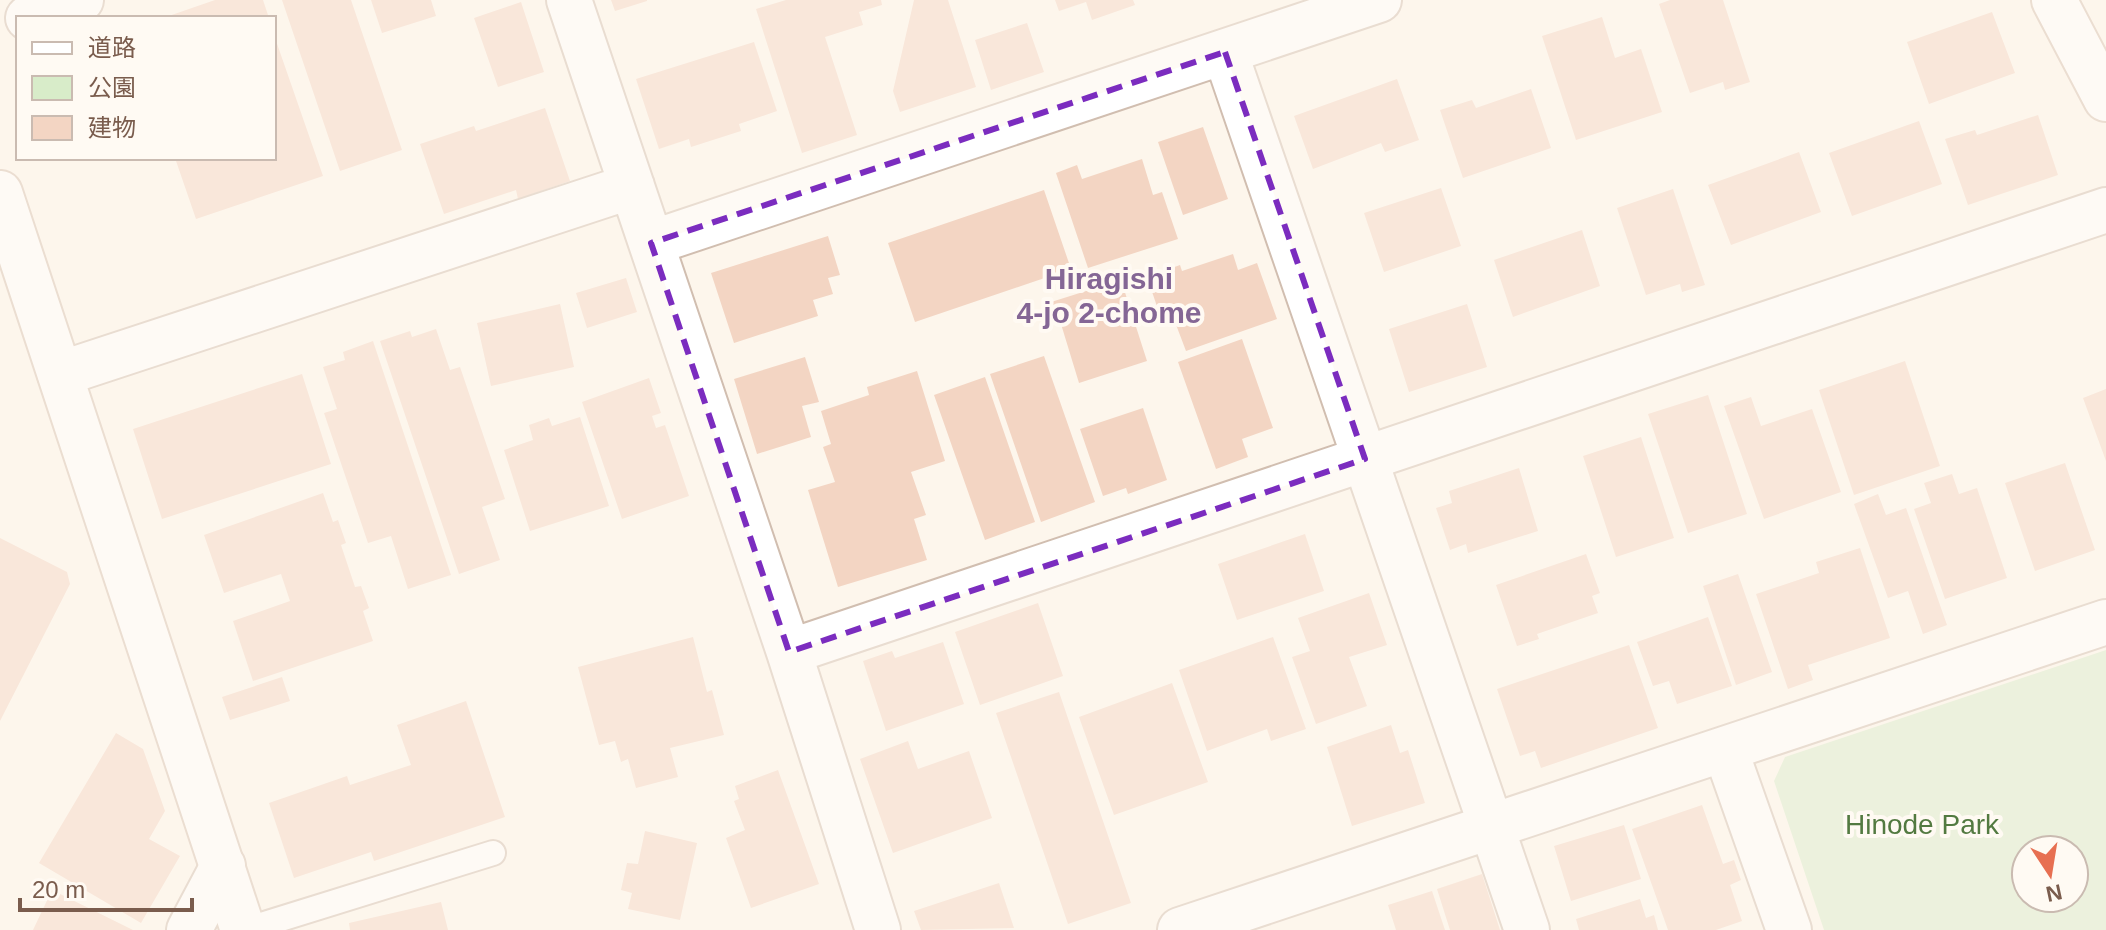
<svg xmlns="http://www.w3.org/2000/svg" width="2106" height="930" font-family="Arial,'Noto Sans JP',sans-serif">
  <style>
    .green { fill: #d8ecc9; fill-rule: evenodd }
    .building { fill: #f3d5c3 }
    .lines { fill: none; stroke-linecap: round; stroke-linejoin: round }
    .lane-casing { stroke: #d1beb0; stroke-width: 28 }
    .street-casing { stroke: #d1beb0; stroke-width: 48 }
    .secondary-casing { stroke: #d6c0b0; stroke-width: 48 }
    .lane { stroke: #fff; stroke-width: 24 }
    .street { stroke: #fff; stroke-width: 44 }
    .secondary { stroke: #fff; stroke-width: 44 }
    .marked { fill: none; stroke: #7b2cbf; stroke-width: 6; stroke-dasharray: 16 10; stroke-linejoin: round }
    .labels { text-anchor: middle; stroke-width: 8; stroke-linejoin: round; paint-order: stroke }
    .park-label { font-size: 28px; fill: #537a41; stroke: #fffaf3 }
    .neighbourhood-label { font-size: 30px; font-weight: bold; fill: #846695; stroke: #fffaf3 }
  </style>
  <rect width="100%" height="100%" fill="#fdf6ec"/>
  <path class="green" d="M2106,650V930H1824L1774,781L1785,757ZM2026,850H2074V898H2026Z"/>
  <path class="building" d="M215,0H263L269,18H163Z
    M282,0H351L402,150L340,171Z
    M371,0H431L436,16L382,33Z
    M611,0H647V1L615,11Z
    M786,0H881L882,5L859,12L863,25L825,37L857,135L802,153L756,9Z
    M914,0H948L976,87L900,112L893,91Z
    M1055,0H1133L1135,5L1092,20L1086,2L1059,11Z
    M1670,0H1723L1750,82L1725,90L1723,82L1690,93L1659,4Z
    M521,2L544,72L498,87L474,18Z
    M1992,12L2015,73L1929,104L1907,42Z
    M1602,17L1615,58L1641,49L1662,112L1576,140L1542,36Z
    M1027,23L1044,72L991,90L975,40Z
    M274,35L323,176L196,219L175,158H274Z
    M754,42L777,111L739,124L741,131L691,147L689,139L659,149L636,79Z
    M1397,79L1419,140L1385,152L1381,143L1313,169L1294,116Z
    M1531,89L1551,148L1463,178L1440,110L1472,100L1476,108Z
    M545,108L570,181L518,199L516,190L444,214L420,144L474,126L476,131Z
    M2038,115L2058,175L1968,205L1945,139L1975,130L1977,135Z
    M1919,121L1942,184L1852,216L1829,153Z
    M1203,127L1228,199L1183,215L1158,142Z
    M1799,152L1821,212L1731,245L1708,185Z
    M1142,159L1153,195L1162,192L1178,239L1088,268L1056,173L1077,165L1082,179Z
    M1441,188L1461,246L1384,272L1364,213Z
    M1673,189L1705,285L1682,292L1680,284L1646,295L1617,208Z
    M1044,190L1071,269L915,322L888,243Z
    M1582,230L1600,286L1513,317L1494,260Z
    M828,236L840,275L828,278L833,294L813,300L818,316L734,343L711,273Z
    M1233,254L1238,270L1257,263L1277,319L1186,351L1175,322L1164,327L1147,277L1180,265L1182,271Z
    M626,278L637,312L587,328L576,293Z
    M1121,280L1147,361L1079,383L1061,324L1055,326L1048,303Z
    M560,304L574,367L491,386L477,323Z
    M1467,304L1487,367L1409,392L1389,329Z
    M436,329L450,370L460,367L505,499L482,507L500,560L459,574L380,341L410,331L412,337Z
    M1242,339L1273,428L1242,439L1248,457L1216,469L1178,362Z
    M373,341L451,575L408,589L391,536L368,543L324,413L337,409L323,367L345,360L343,352Z
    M1044,356L1095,502L1041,522L990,374Z
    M805,357L819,402L802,406L811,437L757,454L734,379Z
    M1905,361L1940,466L1854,495L1819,390Z
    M917,371L945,461L911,472L926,515L914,519L927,560L838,587L808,490L835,482L823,447L831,444L821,411L869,395L867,387Z
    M302,374L331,464L162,519L133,429Z
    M985,377L1035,522L985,540L934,395Z
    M649,378L661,413L652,416L656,428L665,425L689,496L622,519L582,402Z
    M2106,389V461L2083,398Z
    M1708,395L1747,514L1688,533L1648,414Z
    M1751,397L1761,426L1812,409L1841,492L1764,519L1724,406Z
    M1143,408L1167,480L1128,494L1126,488L1103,496L1080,429Z
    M580,417L609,506L530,531L504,450L533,440L529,425L549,418L552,426Z
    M1641,437L1674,538L1616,557L1583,456Z
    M2065,463L2095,550L2035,571L2005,483Z
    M1519,468L1538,531L1468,553L1466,544L1450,550L1436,508L1452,503L1449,491Z
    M1952,474L1959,494L1977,488L2007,578L1945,599L1914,509L1931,503L1924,483Z
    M323,493L333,522L338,520L346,543L341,545L355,587L361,586L369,608L363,611L373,641L253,681L233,621L290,601L281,574L224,593L204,535Z
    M1878,494L1886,515L1906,508L1947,625L1923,634L1908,591L1888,598L1854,504Z
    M1305,534L1324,591L1237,620L1218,564Z
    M0,538L67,572L70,584L0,721Z
    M1860,548L1890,638L1808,665L1813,680L1788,689L1756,594L1819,573L1816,562Z
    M1586,554L1600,593L1592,596L1598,613L1537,634L1539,639L1517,646L1496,585Z
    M1738,574L1772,672L1736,685L1703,586Z
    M1369,593L1387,645L1349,657L1367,706L1316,724L1292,657L1310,651L1298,618Z
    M1038,603L1063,676L980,705L955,632Z
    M1708,617L1732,686L1677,704L1669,681L1653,686L1637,642Z
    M693,637L707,692L712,690L724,735L670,748L678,777L636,788L628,759L621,762L615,741L599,745L578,667Z
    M1273,637L1306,729L1271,741L1267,729L1207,751L1179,670Z
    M943,642L964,704L886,731L863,661L892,651L895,658Z
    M1629,645L1658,728L1541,768L1535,751L1520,756L1497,689Z
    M282,677L290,701L230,720L222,697Z
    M1172,683L1208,782L1114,815L1079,717Z
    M1059,692L1131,903L1068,924L996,713Z
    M466,701L505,817L374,861L371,852L294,878L269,803L347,776L350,785L411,765L397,725Z
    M1391,725L1400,753L1408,750L1425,803L1352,826L1327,747Z
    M116,733L143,749L165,811L149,839L180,856L141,923L39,863Z
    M908,741L918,769L969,751L992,818L893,853L860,759Z
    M778,770L819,884L751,908L726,838L745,830L734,801L739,799L735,786Z
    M1702,805L1723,864L1734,860L1741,880L1730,885L1742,921L1716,930H1668L1632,829Z
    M1624,825L1641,879L1571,901L1554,846Z
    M645,831L697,843L680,920L628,909L632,893L621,890L627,863L638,864Z
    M1482,874L1500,930H1450L1437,889Z
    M999,883L1014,928L921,930L914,911Z
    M52,890L133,930H33Z
    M1432,891L1445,930H1396L1388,905Z
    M1640,899L1646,918L1654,915L1658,930H1579L1576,919Z
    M441,902L448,930H350L349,923Z"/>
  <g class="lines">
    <defs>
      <path id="lane" d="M245,930L493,853"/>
      <path id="street" d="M569,0L789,652L878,930
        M28,18L81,0
        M1225,52L1527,930
        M651,243L1379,0
        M60,374L632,186
        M789,652L2106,210
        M1725,749L1789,930
        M189,930L223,866
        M1180,930L2106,622"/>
      <path id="secondary" d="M2054,0L2106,99
        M0,193L243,930"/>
    </defs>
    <use href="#lane" class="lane-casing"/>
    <use href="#street" class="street-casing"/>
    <use href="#secondary" class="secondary-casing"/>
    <use href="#lane" class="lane"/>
    <use href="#street" class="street"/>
    <use href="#secondary" class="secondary"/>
  </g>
  <path d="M0 0H2106V930H0ZM1225,52L1365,459L789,652L651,243Z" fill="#fdf6ec" fill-opacity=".55" fill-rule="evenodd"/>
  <path class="marked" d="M1225,52L1365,459L789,652L651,243Z"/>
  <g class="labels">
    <g class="park-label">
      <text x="1922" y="834">Hinode Park</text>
    </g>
    <g class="neighbourhood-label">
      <text x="1109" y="289">Hiragishi<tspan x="1109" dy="34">4-jo 2-chome</tspan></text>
    </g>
  </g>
  <rect x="16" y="16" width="260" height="144" fill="#fffaf3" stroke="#cabbb1" stroke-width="2"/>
  <rect x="32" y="42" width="40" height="12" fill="#ffffff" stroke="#cabbb1" stroke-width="2"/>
  <text x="88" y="56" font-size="24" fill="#7a5c4d">道路</text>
  <rect x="32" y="76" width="40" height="24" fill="#d8ecc9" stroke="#cabbb1" stroke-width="2"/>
  <text x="88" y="96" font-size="24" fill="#7a5c4d">公園</text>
  <rect x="32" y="116" width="40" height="24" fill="#f3d5c3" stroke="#cabbb1" stroke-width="2"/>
  <text x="88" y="136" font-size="24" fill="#7a5c4d">建物</text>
  <g transform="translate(2050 874) rotate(168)"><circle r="38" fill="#fffaf3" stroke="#cabbb1" stroke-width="2"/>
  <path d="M0-6L14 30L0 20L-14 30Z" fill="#e76f51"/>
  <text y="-12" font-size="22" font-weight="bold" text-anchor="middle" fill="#7a5c4d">N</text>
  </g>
  <path d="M20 898v12h172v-12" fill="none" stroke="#7a5c4d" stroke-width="4"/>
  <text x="32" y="898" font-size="24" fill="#7a5c4d" stroke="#fffaf3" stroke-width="6" paint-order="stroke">20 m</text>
</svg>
